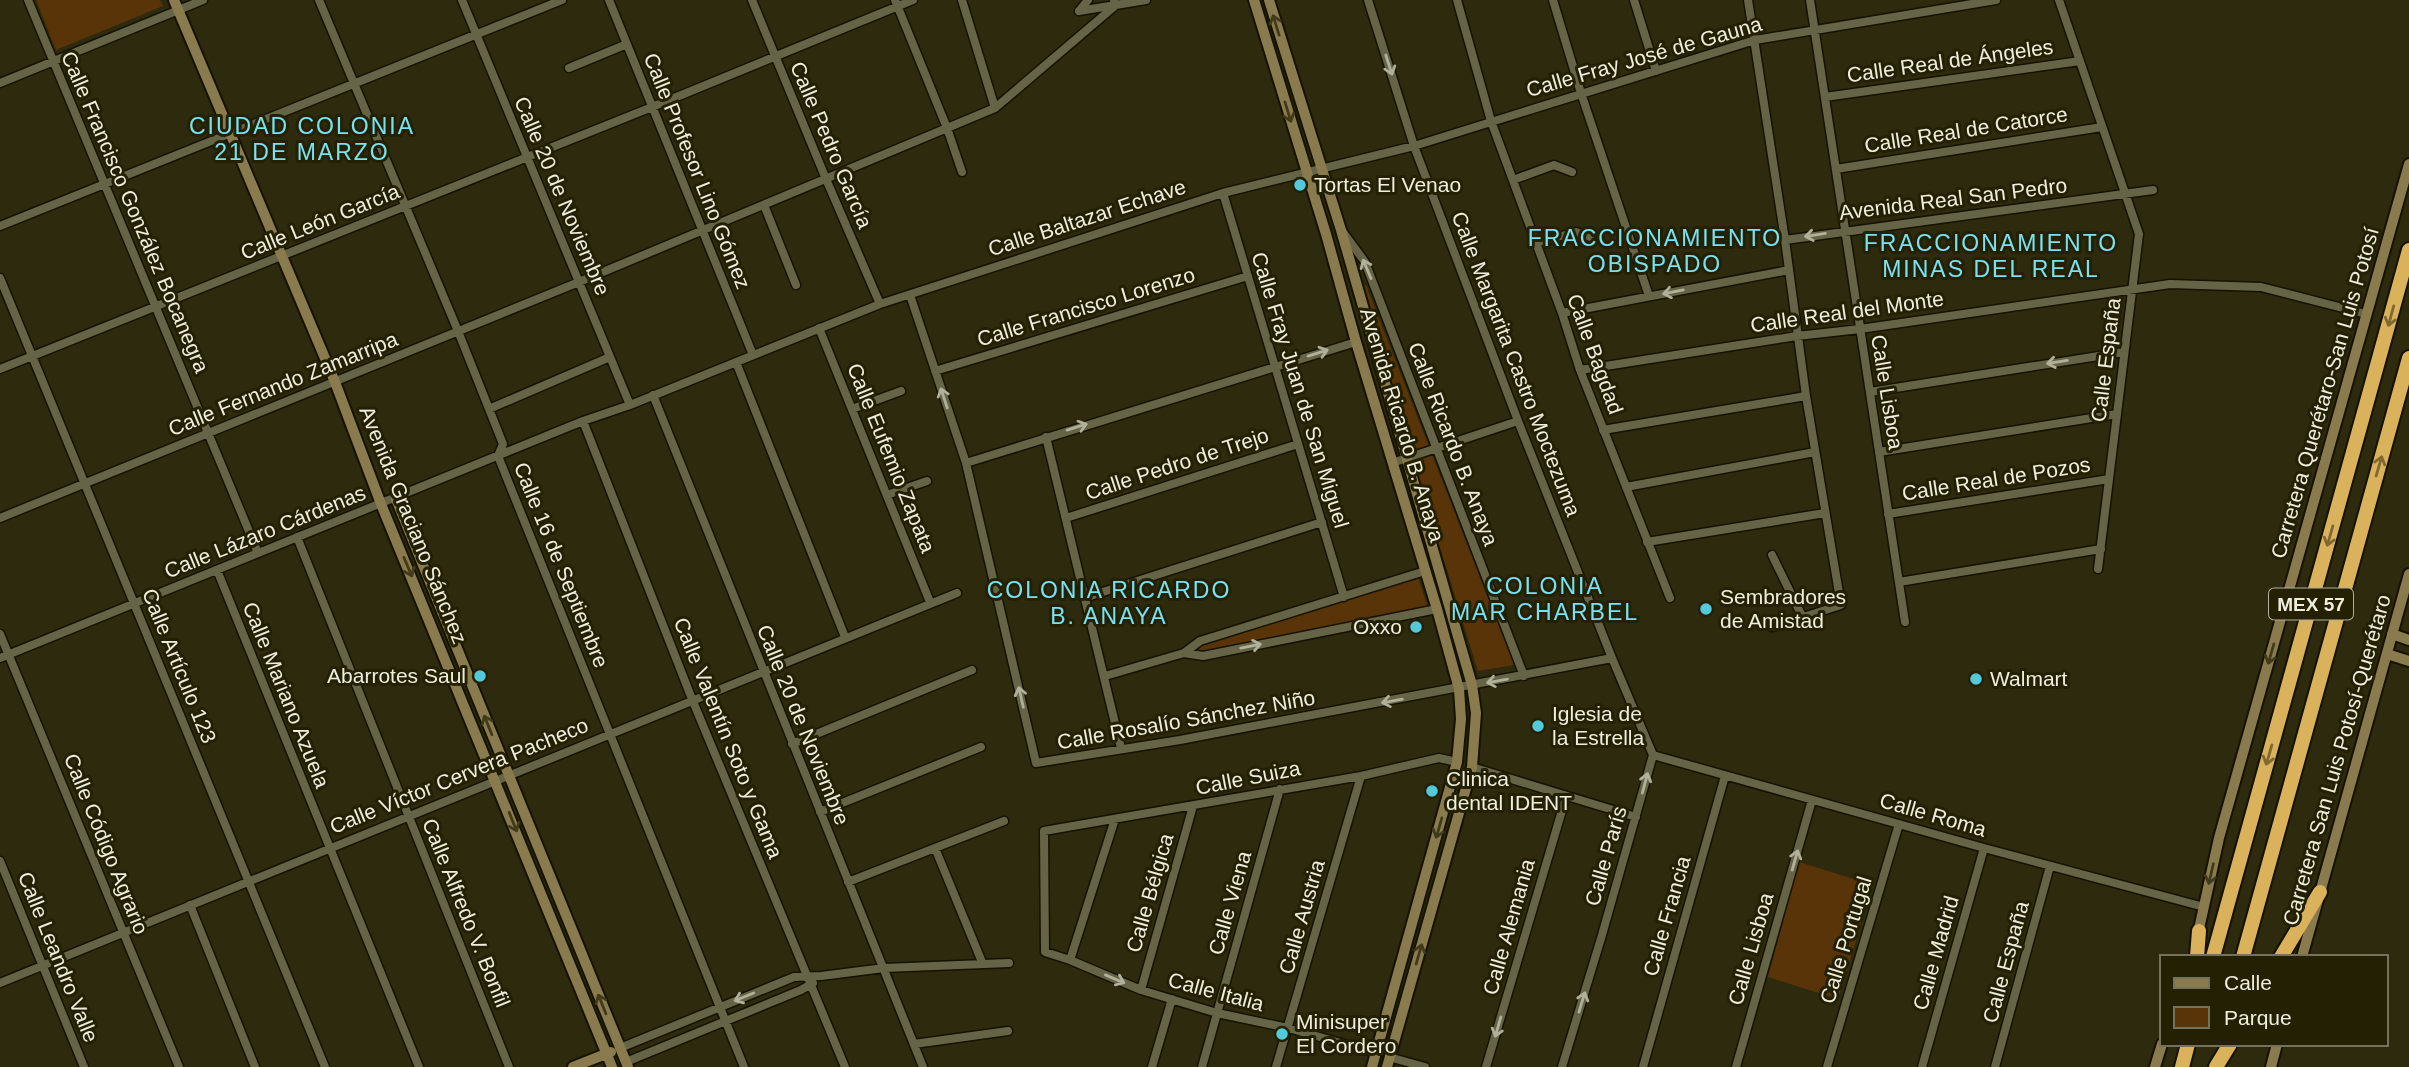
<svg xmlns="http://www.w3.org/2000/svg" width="2409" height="1067" font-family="Helvetica,sans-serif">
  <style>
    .green { fill: #5a3409 }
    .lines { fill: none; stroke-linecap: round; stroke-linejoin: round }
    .street-casing { stroke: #151200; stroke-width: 11 }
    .secondary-casing { stroke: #151200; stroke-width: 14 }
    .highway-casing { stroke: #151200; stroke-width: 18 }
    .street { stroke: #666446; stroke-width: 8 }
    .secondary { stroke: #897b4d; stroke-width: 10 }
    .highway { stroke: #dbb25c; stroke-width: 14 }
    .oneway { stroke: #423b1a }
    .oneway2 { stroke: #b1b099 }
    .oneway3 { stroke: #7f6930 }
    .poi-dot { fill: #53cadc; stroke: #232004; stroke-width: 2.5 }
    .labels { text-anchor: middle; stroke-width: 6; stroke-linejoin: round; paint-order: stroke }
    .shield { fill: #232004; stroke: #b2b09c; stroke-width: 2 }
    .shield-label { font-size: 19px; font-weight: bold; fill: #efeedd }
    .street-label { font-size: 21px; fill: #efeedd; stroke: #232004 }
    .poi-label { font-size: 21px; fill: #efeedd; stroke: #232004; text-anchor: start }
    .neighbourhood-label { font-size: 23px; letter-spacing: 2px; fill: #79e2f2; stroke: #232004 }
  </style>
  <rect width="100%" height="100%" fill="#2d2a0e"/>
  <path class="green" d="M36,0H160L163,6L56,50Z
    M1366,285L1514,665L1478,671L1360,287Z
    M1418,578L1428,607L1202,652L1198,648L1200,644Z
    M1799,862L1873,885L1838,999L1768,977Z"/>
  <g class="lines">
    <defs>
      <path id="street" d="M28,0L258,553
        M319,0L458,331L503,444L498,456L744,1067
        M462,0L630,405
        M609,0L753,355
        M752,0L826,179L880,304
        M895,0L947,128L962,172
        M962,0L995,108
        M1368,0L1414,146L1518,421L1612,658L1653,755L1602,935L1562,1067
        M1457,0L1491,121L1562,313L1580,370L1670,598
        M1553,0L1581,93L1649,296
        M1634,0L1656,71
        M1748,0L1785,240L1806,396L1841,605L1772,627
        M1810,0L1905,622
        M2059,0L2139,234L2098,569
        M1079,11L1146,0
        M1079,11L1088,0
        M569,68L627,44
        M0,83L203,0
        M1825,97L2080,61
        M1836,169L2102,127
        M1513,180L1554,165L1572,172
        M1223,193L1344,597
        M764,205L796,285
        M0,226L562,0
        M1343,232L1365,262L1524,676
        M1785,240L2153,190
        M1536,243L1576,232L1590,237
        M0,278L325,1067
        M910,295L966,463L1036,763L1180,740L1612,658
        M1562,313L1789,270
        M819,328L930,602
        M736,362L845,637
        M0,369L652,107L913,0
        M1580,370L1797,336L1860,329L2170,284L2261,287L2366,314
        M935,371L1248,276
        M1870,392L2124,352
        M653,395L923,1067
        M489,409L610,357
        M852,409L901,391
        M583,421L692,699L845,1067
        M1603,430L1806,396
        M1046,437L1121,748
        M1879,452L2117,414
        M966,463L1356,342
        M1392,463L1518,421
        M1626,487L1815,452
        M887,495L927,481
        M1888,514L2109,479
        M0,518L579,282L995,108L1116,5L1114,0
        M1066,518L1298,444
        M297,537L509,1067
        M1647,542L1825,513
        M1772,555L1802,616
        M217,570L419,1067
        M1899,582L2101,549
        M1084,598L1322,522
        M0,634L179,1067
        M1184,653L1203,656L1437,609
        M0,658L583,421L630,405L880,304L1223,193L1414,146L1755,40L1996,0
        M1105,676L1184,653L1200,641L1425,571
        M792,744L972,670
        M1653,755L1984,848L2204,907
        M1472,767L1636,817
        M820,812L981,747
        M935,848L982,962
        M0,861L84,1067
        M848,882L1004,821
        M190,905L255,1067
        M1070,960L1115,819
        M0,983L957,593
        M1141,990L1193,806
        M914,1044L1008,1031
        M620,1048L794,977L821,976L884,968L1009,963
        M1376,1053L1288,1028L1217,1013L1141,990L1070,960L1045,952L1044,831L1361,776L1439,758L1457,762
        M1389,1057L1425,1067
        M626,1062L801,990L813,983
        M1152,1067L1172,999
        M1202,1067L1280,789
        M1276,1067L1361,776
        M1486,1067L1566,797
        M1643,1067L1725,776
        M1736,1067L1812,800
        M1827,1067L1899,824
        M1922,1067L1984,848
        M1995,1067L2050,866"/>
      <path id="secondary" d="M174,0L335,382L381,504L612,1067
        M1254,0L1326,234L1356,342L1437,609L1459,689L1461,719L1457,762L1372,1067
        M1269,0L1341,230L1472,685L1476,713L1472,767L1387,1067
        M396,499L628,1067
        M2392,634L2409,640
        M2387,654L2409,661
        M2197,938L2219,838L2409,164
        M2302,957L2409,574
        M573,1067L611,1052
        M2155,1067L2162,1044
        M2271,1067L2277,1044"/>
      <path id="highway" d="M2197,957L2199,931
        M2213,957L2409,250
        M2243,957L2409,358
        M2281,957L2320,892
        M2182,1067L2188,1044
        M2216,1067L2230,1044"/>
    </defs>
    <use href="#street" class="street-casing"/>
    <use href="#secondary" class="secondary-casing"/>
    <use href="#highway" class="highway-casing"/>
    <use href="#street" class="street"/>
    <use href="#secondary" class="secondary"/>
    <use href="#highway" class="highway"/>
  </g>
  <defs><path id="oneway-shaft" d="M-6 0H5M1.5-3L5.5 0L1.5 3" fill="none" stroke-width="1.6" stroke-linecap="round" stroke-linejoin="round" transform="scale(1.75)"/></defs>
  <g class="oneway">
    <use href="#oneway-shaft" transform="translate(1276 25) rotate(-107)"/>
    <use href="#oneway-shaft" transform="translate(1288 112) rotate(73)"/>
    <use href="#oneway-shaft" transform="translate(408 567) rotate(67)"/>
    <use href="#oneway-shaft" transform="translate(2271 654) rotate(106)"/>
    <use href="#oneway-shaft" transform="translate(488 725) rotate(-112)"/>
    <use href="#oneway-shaft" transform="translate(513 822) rotate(68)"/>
    <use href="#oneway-shaft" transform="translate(1439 828) rotate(106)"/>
    <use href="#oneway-shaft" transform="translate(2211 874) rotate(103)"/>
    <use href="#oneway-shaft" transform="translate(1419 954) rotate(-74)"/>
    <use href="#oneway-shaft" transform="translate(602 1004) rotate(-112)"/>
  </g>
  <g class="oneway2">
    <use href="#oneway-shaft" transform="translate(1389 65) rotate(72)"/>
    <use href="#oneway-shaft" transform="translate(1815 235) rotate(171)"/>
    <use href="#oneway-shaft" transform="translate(1367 269) rotate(-113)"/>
    <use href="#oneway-shaft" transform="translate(1673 292) rotate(169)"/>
    <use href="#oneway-shaft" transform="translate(1318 353) rotate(-17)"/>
    <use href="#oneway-shaft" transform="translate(2057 362) rotate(171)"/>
    <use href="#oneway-shaft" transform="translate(944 398) rotate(-108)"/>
    <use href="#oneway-shaft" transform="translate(1077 427) rotate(-17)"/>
    <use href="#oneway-shaft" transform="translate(1251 646) rotate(-11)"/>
    <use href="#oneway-shaft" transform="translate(1497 681) rotate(170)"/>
    <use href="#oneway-shaft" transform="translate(1021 697) rotate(-103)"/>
    <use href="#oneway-shaft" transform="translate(1392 701) rotate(170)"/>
    <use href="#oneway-shaft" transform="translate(1645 783) rotate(-75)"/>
    <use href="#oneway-shaft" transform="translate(1795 860) rotate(-74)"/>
    <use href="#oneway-shaft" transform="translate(1115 979) rotate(23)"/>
    <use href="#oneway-shaft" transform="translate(744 997) rotate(158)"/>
    <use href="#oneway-shaft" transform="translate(1582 1002) rotate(-73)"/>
    <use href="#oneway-shaft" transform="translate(1498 1027) rotate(106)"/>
  </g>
  <g class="oneway3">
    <use href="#oneway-shaft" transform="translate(2391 316) rotate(105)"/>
    <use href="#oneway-shaft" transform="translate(2379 466) rotate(-74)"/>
    <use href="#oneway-shaft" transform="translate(2330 536) rotate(106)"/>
    <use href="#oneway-shaft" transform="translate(2269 755) rotate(106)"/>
  </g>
  <g class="poi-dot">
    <circle cx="1300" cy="185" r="7"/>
    <circle cx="1706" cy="609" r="7"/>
    <circle cx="1416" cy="627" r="7"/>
    <circle cx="480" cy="676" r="7"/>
    <circle cx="1976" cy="679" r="7"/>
    <circle cx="1538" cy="726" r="7"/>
    <circle cx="1432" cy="791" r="7"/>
    <circle cx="1282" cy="1034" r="7"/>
  </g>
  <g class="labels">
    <rect class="shield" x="2269" y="588.5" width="84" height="31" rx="5"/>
    <g class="shield-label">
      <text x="2311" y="611">MEX 57</text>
    </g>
    <g class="street-label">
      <text transform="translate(1644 57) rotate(-16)" y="7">Calle Fray José de Gauna</text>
      <text transform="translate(1950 61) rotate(-8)" y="7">Calle Real de Ángeles</text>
      <text transform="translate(1966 130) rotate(-9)" y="7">Calle Real de Catorce</text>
      <text transform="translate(831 145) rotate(67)" y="7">Calle Pedro García</text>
      <text transform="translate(697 171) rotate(68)" y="7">Calle Profesor Lino Gómez</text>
      <text transform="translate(562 196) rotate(67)" y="7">Calle 20 de Noviembre</text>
      <text transform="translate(1953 199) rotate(-7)" y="7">Avenida Real San Pedro</text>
      <text transform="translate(135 212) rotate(67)" y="7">Calle Francisco González Bocanegra</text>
      <text transform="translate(1087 218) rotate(-18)" y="7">Calle Baltazar Echave</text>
      <text transform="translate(320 222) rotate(-22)" y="7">Calle León García</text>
      <text transform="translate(1086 307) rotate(-17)" y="7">Calle Francisco Lorenzo</text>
      <text transform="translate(1847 312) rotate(-8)" y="7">Calle Real del Monte</text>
      <text transform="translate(1595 354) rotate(70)" y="7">Calle Bagdad</text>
      <text transform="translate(2106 360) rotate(-83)" y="7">Calle España</text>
      <text transform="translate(1516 364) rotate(69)" y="7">Calle Margarita Castro Moctezuma</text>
      <text transform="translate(283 384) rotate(-22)" y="7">Calle Fernando Zamarripa</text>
      <text transform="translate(1300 390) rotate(73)" y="7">Calle Fray Juan de San Miguel</text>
      <text transform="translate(1887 392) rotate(81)" y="7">Calle Lisboa</text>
      <text transform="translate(2325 393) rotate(-74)" y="7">Carretera Querétaro-San Luis Potosí</text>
      <text transform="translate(1402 425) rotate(73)" y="7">Avenida Ricardo B. Anaya</text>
      <text transform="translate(1453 444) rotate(69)" y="7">Calle Ricardo B. Anaya</text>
      <text transform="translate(891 458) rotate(68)" y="7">Calle Eufemio Zapata</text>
      <text transform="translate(1177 464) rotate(-18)" y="7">Calle Pedro de Trejo</text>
      <text transform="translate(1996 479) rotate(-9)" y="7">Calle Real de Pozos</text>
      <text transform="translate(413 525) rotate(68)" y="7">Avenida Graciano Sánchez</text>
      <text transform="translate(265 532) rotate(-22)" y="7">Calle Lázaro Cárdenas</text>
      <text transform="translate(561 565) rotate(68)" y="7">Calle 16 de Septiembre</text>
      <text transform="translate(179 666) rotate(68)" y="7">Calle Artículo 123</text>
      <text transform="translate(286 695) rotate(68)" y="7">Calle Mariano Azuela</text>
      <text transform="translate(1186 720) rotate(-10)" y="7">Calle Rosalío Sánchez Niño</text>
      <text transform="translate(803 725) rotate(68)" y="7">Calle 20 de Noviembre</text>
      <text transform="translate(728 738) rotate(68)" y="7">Calle Valentín Soto y Gama</text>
      <text transform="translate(2337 760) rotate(-74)" y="7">Carretera San Luis Potosí-Querétaro</text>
      <text transform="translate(459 776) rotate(-22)" y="7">Calle Víctor Cervera Pacheco</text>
      <text transform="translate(1248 778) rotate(-11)" y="7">Calle Suiza</text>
      <text transform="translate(1933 815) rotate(16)" y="7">Calle Roma</text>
      <text transform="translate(106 844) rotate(68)" y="7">Calle Código Agrario</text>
      <text transform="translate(1606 856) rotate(-74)" y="7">Calle París</text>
      <text transform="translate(1150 893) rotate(-74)" y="7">Calle Bélgica</text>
      <text transform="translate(1230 903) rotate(-74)" y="7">Calle Viena</text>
      <text transform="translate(466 913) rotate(68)" y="7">Calle Alfredo V. Bonfil</text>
      <text transform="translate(1667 916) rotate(-74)" y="7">Calle Francia</text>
      <text transform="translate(1302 917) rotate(-74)" y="7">Calle Austria</text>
      <text transform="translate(1509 927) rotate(-74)" y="7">Calle Alemania</text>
      <text transform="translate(1846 940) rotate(-73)" y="7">Calle Portugal</text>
      <text transform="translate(1751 949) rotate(-74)" y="7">Calle Lisboa</text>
      <text transform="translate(1936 953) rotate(-74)" y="7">Calle Madrid</text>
      <text transform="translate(58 957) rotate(68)" y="7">Calle Leandro Valle</text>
      <text transform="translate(2006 962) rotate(-75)" y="7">Calle España</text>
      <text transform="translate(1216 992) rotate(15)" y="7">Calle Italia</text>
    </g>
    <g class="poi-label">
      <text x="1314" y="192">Tortas El Venao</text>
      <text x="1720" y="604">Sembradores<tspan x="1720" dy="24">de Amistad</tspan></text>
      <text x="1402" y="634" text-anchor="end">Oxxo</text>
      <text x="466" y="683" text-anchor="end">Abarrotes Saul</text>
      <text x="1990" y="686">Walmart</text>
      <text x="1552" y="721">Iglesia de<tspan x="1552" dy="24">la Estrella</tspan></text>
      <text x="1446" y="786">Clinica<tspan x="1446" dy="24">dental IDENT</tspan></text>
      <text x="1296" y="1029">Minisuper<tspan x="1296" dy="24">El Cordero</tspan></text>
    </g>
    <g class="neighbourhood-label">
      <text x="302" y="134">CIUDAD COLONIA<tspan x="302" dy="26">21 DE MARZO</tspan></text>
      <text x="1655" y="246">FRACCIONAMIENTO<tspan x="1655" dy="26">OBISPADO</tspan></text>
      <text x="1991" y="251">FRACCIONAMIENTO<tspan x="1991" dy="26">MINAS DEL REAL</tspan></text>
      <text x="1545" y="594">COLONIA<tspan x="1545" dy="26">MAR CHARBEL</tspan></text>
      <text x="1109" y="598">COLONIA RICARDO<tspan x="1109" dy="26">B. ANAYA</tspan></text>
    </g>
  </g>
  <rect x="2160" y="955" width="228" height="91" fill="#232004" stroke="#75725b" stroke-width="2"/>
  <rect x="2174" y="978" width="35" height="10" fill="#897b4d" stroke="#75725b" stroke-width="2"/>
  <text x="2224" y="990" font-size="21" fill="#efeedd">Calle</text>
  <rect x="2174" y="1007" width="35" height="21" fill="#5a3409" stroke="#75725b" stroke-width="2"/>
  <text x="2224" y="1025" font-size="21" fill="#efeedd">Parque</text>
</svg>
